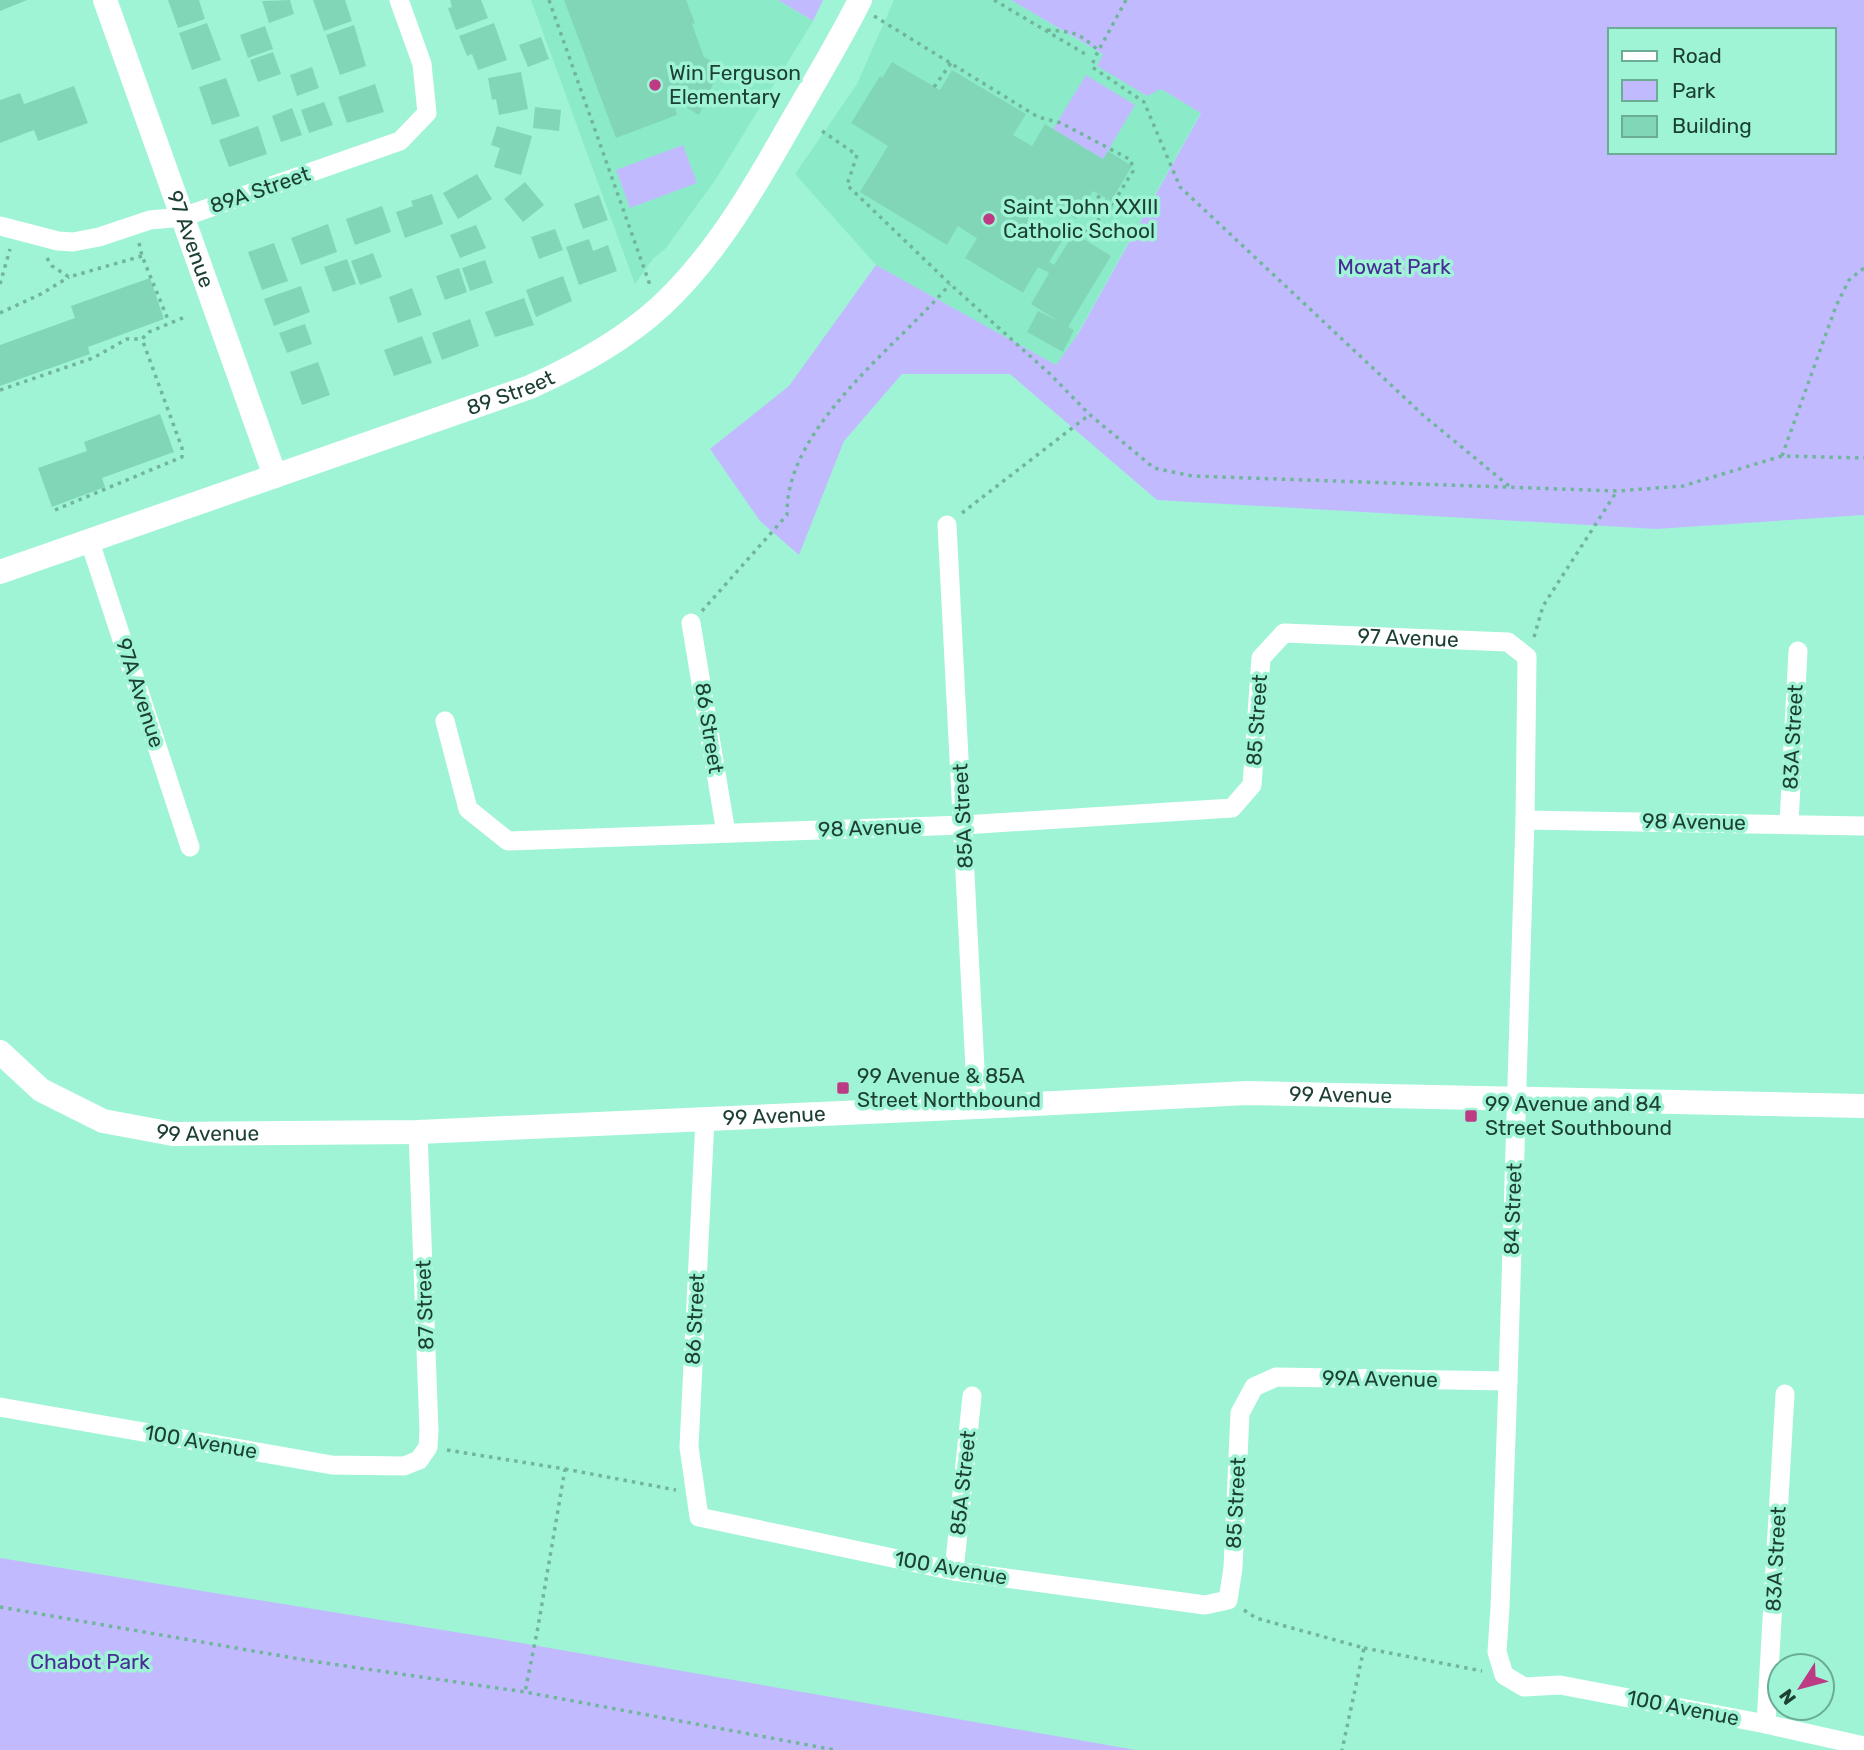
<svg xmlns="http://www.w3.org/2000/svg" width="1864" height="1750" font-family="Rubik,sans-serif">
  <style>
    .built { fill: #8bebc9 }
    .green { fill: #c2bafe; fill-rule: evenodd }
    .building { fill: #82d6b8 }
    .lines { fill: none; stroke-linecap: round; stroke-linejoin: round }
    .path { stroke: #71b59d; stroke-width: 3.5; stroke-dasharray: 3.5 5; stroke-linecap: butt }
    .minor { stroke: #fff; stroke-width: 19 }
    .tertiary { stroke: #fff; stroke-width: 24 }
    .poi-dot { fill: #bc3b84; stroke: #9ff4d6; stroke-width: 2.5 }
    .labels { text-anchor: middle; stroke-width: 7; stroke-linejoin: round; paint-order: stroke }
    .poi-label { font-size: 21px; fill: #1d4034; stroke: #9ff4d6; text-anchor: start }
    .street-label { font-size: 21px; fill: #1d4034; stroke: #9ff4d6 }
    .park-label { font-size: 21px; fill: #492b97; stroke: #9ff4d6 }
  </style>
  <rect width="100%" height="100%" fill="#9ff4d6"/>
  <path class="built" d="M531,0H778L813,21L716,179L666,248L653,259L635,284Z
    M894,0H1011L1201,112L1059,367L876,265L795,174L857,84Z"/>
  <path class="green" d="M778,0H823L813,21Z
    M1011,0H1864V515L1656,529L1157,500L1010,374H902L844,441L799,555L760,521L710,449L789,386L876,265L1056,365L1078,334L1201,113L1161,89L1147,96L1097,66L1103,54ZM1610,30H1834V152H1610Z
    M1086,75L1135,105L1103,159L1053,129Z
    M683,145L697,183L630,208L616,170Z
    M0,1558L504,1640L1136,1750H0Z"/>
  <path class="building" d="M0,0H27L0,11Z
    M168,0H199L205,19L178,28Z
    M290,0L294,14L269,23L262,1Z
    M313,0H345L352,21L324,31Z
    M450,0H481L488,18L456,30L448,8L452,7Z
    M564,0H686L695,23L692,24L704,57L721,66L699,115L687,108L686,104L675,108L677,115L616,138Z
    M207,23L221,60L192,70L179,33Z
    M494,23L507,60L478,70L472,54L467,56L459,36Z
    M354,25L366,66L340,75L326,35Z
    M265,26L273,49L248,58L240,35Z
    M541,37L549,59L528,67L519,45Z
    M273,52L281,74L258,82L250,60Z
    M892,62L940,90L952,70L1026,114L1013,135L1032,146L1045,124L1103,159L1108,151L1132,166L1111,201L1093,191L1076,219L1040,198L1027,220L1062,241L1049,262L1054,265L1074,233L1111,256L1068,327L1074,330L1063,352L1027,332L1038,311L1058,321L1031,304L1049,273L1038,267L1023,293L965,258L977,238L970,234L958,226L947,245L860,192L888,146L851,123L880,76L882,78Z
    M312,67L319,88L297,96L290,75Z
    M521,72L528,109L499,115L496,99L492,100L488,78Z
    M226,78L240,116L212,125L199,87Z
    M375,84L384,112L347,123L338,97Z
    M74,86L88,123L38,141L34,130L0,143V100L20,93L24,104Z
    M324,102L333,125L309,133L301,110Z
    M535,107L561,110L559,131L533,128Z
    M292,108L302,135L281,142L272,116Z
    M258,126L267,154L229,167L219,140Z
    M497,126L532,136L521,175L494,167L500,148L491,145Z
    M477,174L492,199L458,219L443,193Z
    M525,182L544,205L523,222L504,199Z
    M432,194L443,224L405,238L396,212L413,206L411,201Z
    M599,195L608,220L583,229L574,204Z
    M382,206L391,232L355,245L346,219Z
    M328,224L337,252L301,265L291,238Z
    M476,225L486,248L460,258L450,235Z
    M555,229L563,250L539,259L531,237Z
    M589,239L593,251L608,245L617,271L579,285L566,247Z
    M274,243L288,281L262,290L248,252Z
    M373,253L382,277L360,285L351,261Z
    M347,259L356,284L333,292L324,267Z
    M485,260L493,283L470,291L462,268Z
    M459,268L467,292L445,300L436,276Z
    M563,276L572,301L536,317L526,290Z
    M150,278L164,319L88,347L90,354L0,386V345L75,318L71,306Z
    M301,286L310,312L274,326L264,299Z
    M412,288L422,315L398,323L389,297Z
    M524,298L534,325L495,337L485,312Z
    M470,319L479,346L442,360L432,333Z
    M305,324L312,344L287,353L279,333Z
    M422,336L432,363L394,376L384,350Z
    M318,362L330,395L302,405L290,372Z
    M160,414L174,452L102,478L105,487L52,507L38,468L87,451L84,442Z"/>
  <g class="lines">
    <path class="path" d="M549,0L651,288
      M994,0L1087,55
      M1126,0L1094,59L1092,67L1144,102L1180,187L1424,416L1509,486
      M874,16L1038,117L1061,123L1131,160L1133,171L1107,213L1080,235
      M1047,30C1075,32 1077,32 1098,50
      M934,87L951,63
      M822,131L857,155L847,185L950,284L1050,374L1089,414L1154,468L1192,476L1617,491L1683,486L1782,456L1864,458
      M1097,196L1113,205
      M139,243L142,256L169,322
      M47,258L52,266L69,277L142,256
      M0,284L10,249
      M0,313L41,294L69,277
      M0,390L93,358L127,339H142L149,332L185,317
      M1782,456L1836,306L1849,280L1864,268
      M55,510L182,457V448L142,339
      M962,513L1089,415
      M702,611L787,515C785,427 897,347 950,284
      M1534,637L1543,606L1617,491
      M447,1450L565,1469L538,1627L525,1692
      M565,1469L676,1490
      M0,1607L311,1661L525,1692L835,1750
      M1244,1610L1256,1618L1364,1648L1342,1750
      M1364,1648L1482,1671"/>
    <g class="minor">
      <path d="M0,226L58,241L73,242L99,237L150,220L183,217L400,141L427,113L422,64L399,0"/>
      <path d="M947,525L977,1107"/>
      <path d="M89,539L190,847"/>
      <path d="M691,623L726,833"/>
      <path id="s1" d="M445,721L468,809L508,841L964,825L1232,808L1252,785L1261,658L1284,633L1508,642L1527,657L1525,820L1508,1381L1500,1608L1497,1652L1504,1675L1524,1687L1560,1685L1766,1724L1864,1746"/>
      <path d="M1525,820L1864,826"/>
      <path d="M1789,823L1798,651"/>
      <path d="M705,1119L689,1447L699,1517L954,1571L1205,1605L1228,1600L1233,1568L1240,1413L1254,1387L1276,1377L1508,1381"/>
      <path d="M0,1407L332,1465L404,1466L419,1460L428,1447L429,1431L418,1132"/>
      <path d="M954,1571L972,1396"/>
      <path d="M1766,1724L1785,1394"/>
    </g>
    <g class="tertiary">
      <path id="s2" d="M105,0L275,476"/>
      <path id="s3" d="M0,572L530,387C577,366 623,341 661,306C717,254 757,183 795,116C817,78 840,40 860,0"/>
      <path id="s4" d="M0,1052L41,1090L103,1121L173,1134L418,1132L977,1107L1247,1093L1864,1106"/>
    </g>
  </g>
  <g class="poi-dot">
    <circle cx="655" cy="85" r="7"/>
    <circle cx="989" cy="219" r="7"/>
    <rect x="836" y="1081" width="14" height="14" rx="3.5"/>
    <rect x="1464" y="1109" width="14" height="14" rx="3.5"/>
  </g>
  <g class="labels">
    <g class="poi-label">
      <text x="669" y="80">Win Ferguson<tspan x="669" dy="24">Elementary</tspan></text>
      <text x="1003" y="214">Saint John XXIII<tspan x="1003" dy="24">Catholic School</tspan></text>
      <text x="857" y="1083">99 Avenue &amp; 85A<tspan x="857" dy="24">Street Northbound</tspan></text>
      <text x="1485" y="1111">99 Avenue and 84<tspan x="1485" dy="24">Street Southbound</tspan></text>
    </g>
    <g class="street-label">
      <text transform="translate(260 190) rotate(-19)" y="7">89A Street</text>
      <text dy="7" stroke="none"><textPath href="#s2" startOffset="254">97 Avenue</textPath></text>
      <text dy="7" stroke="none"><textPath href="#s3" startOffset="541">89 Street</textPath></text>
      <text dy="7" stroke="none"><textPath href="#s1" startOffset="1183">97 Avenue</textPath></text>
      <text transform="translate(140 693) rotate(72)" y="7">97A Avenue</text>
      <text transform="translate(1257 720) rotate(-86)" y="7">85 Street</text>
      <text transform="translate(709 728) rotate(81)" y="7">86 Street</text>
      <text transform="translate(1793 737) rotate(-87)" y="7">83A Street</text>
      <text transform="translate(963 816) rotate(-93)" y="7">85A Street</text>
      <text transform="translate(1694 822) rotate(1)" y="7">98 Avenue</text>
      <text transform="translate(870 828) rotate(-2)" y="7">98 Avenue</text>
      <text dy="7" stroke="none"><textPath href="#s4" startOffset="1365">99 Avenue</textPath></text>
      <text dy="7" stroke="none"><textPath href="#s4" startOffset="798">99 Avenue</textPath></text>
      <text dy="7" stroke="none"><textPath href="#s4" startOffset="231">99 Avenue</textPath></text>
      <text transform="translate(1513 1209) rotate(-88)" y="7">84 Street</text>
      <text transform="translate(425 1305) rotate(-92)" y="7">87 Street</text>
      <text transform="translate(695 1319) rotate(-87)" y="7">86 Street</text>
      <text transform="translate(1380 1379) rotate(1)" y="7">99A Avenue</text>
      <text transform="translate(201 1442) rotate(10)" y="7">100 Avenue</text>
      <text transform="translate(963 1483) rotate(-84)" y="7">85A Street</text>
      <text transform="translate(1236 1503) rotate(-87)" y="7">85 Street</text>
      <text transform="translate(1776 1559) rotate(-87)" y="7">83A Street</text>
      <text transform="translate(951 1568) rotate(10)" y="7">100 Avenue</text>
      <text transform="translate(1683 1708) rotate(11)" y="7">100 Avenue</text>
    </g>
    <g class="park-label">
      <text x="1394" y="274">Mowat Park</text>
      <text x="90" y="1669">Chabot Park</text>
    </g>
  </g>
  <rect x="1608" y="28" width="228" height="126" fill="#9ff4d6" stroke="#6bac95" stroke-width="2"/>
  <rect x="1622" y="51" width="35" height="10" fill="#ffffff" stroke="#6bac95" stroke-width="2"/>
  <text x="1672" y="63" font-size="21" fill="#1d4034">Road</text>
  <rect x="1622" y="80" width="35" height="21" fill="#c2bafe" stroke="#6bac95" stroke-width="2"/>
  <text x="1672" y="98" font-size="21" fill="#1d4034">Park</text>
  <rect x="1622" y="116" width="35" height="21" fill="#82d6b8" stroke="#6bac95" stroke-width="2"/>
  <text x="1672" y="133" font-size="21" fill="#1d4034">Building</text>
  <g transform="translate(1801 1687) rotate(234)"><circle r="33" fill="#9ff4d6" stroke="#6bac95" stroke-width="2"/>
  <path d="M0-5L12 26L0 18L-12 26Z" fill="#bc3b84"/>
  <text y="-10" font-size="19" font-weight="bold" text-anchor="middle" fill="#1d4034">N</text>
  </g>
</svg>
